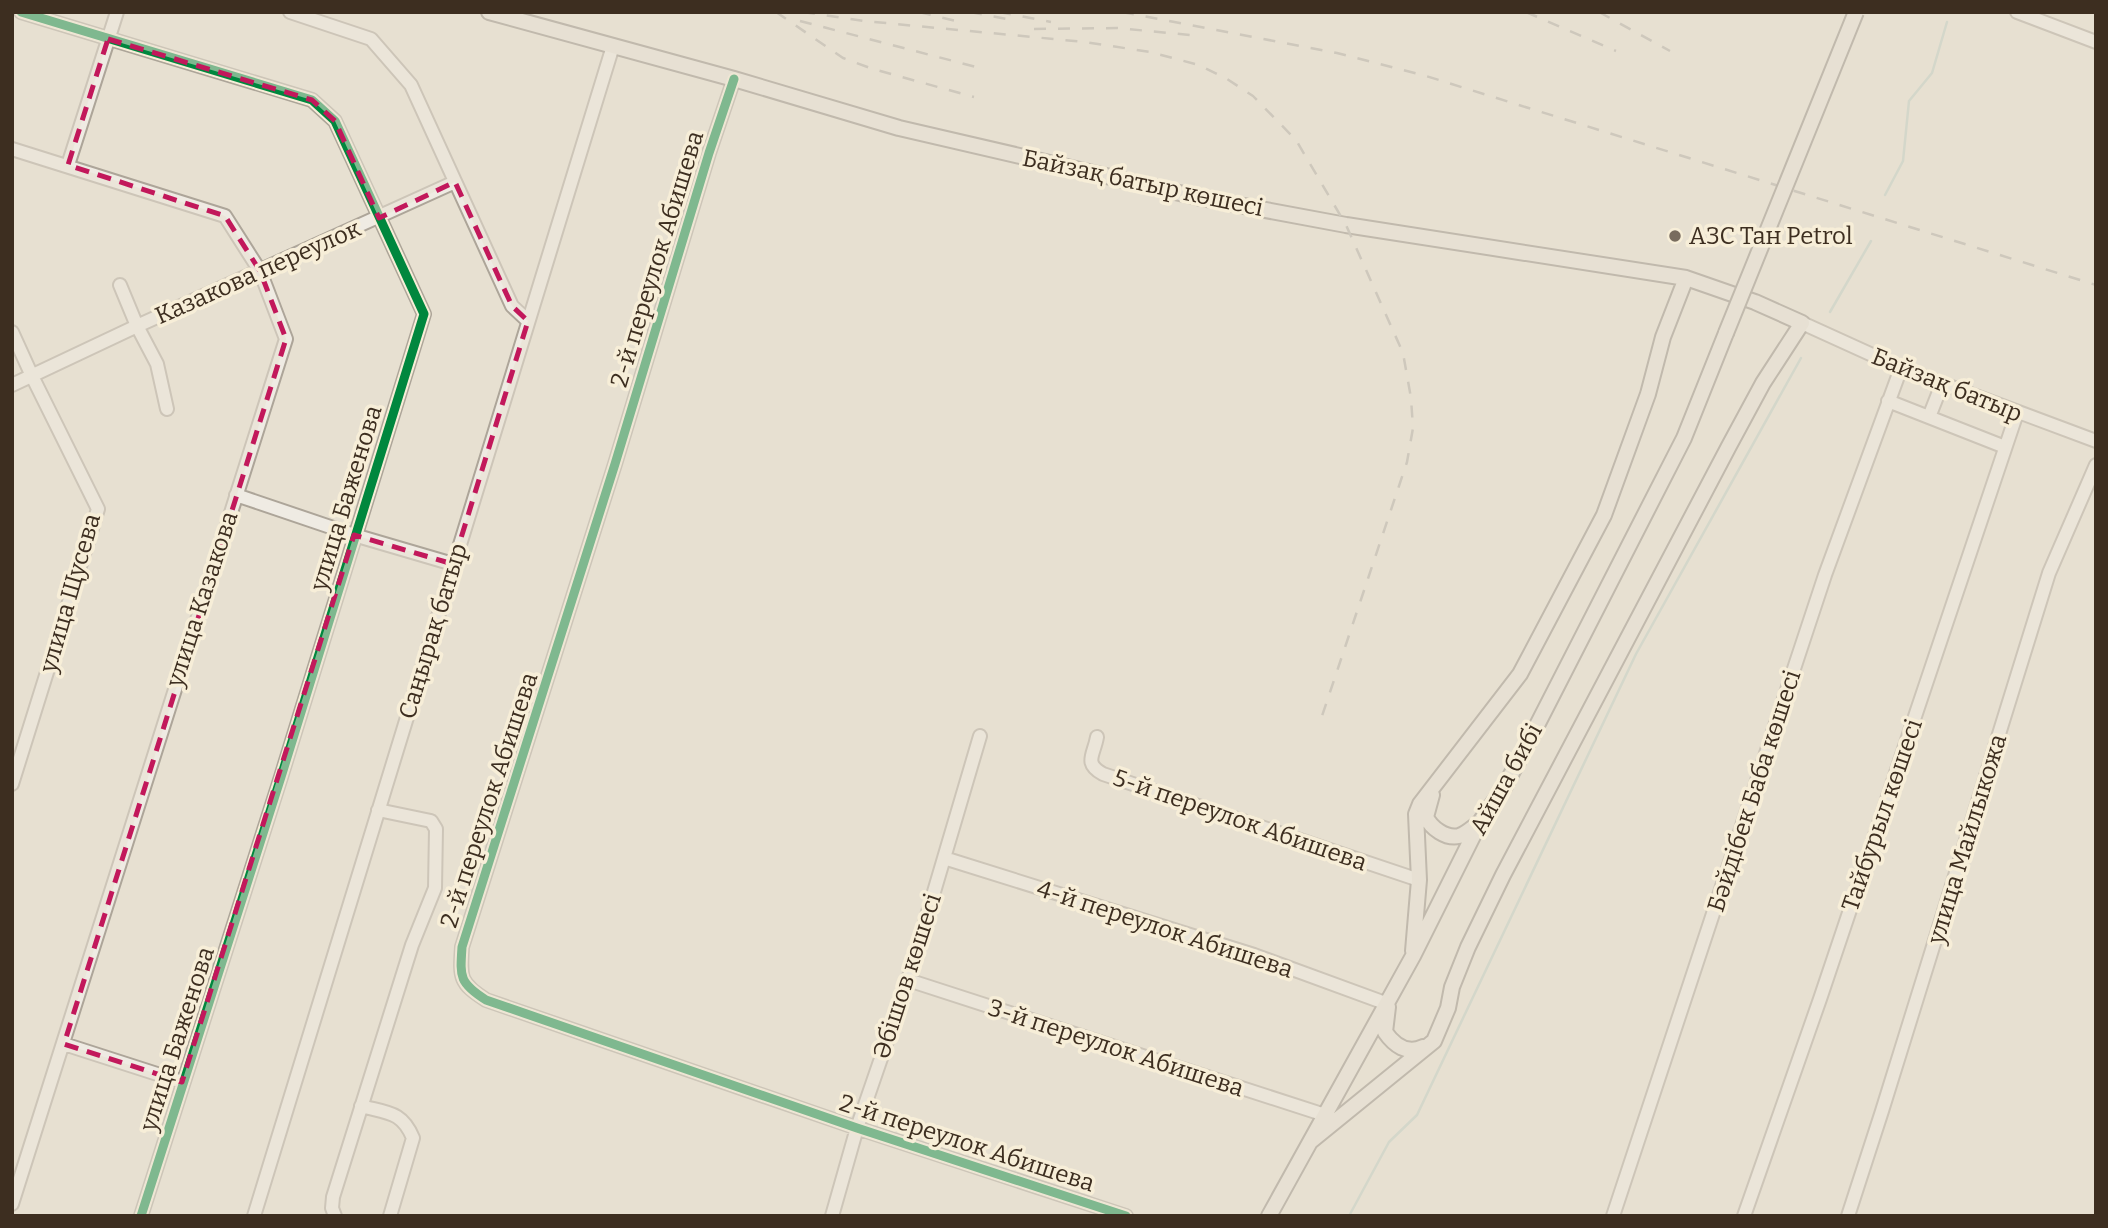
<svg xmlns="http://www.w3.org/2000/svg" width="2108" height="1228" font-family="Bitter,serif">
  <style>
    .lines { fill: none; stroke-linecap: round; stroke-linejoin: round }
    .stream { stroke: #bcccc2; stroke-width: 2.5 }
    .minor-casing { stroke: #ada599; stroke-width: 16 }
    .major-casing { stroke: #928b80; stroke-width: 18 }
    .minor { stroke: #efebe3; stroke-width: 12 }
    .major { stroke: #e6e1d4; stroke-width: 14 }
    .rail { stroke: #afaaa2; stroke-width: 2.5; stroke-dasharray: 12 12; stroke-linecap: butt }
    .major-bridge-casing { stroke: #928b80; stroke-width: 18; stroke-linecap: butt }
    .major-bridge { stroke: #e6e1d4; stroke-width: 14 }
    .cycleway-casing { stroke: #f7eed8; stroke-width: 13 }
    .cycleway { stroke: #00873e; stroke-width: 9 }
    .marked { fill: none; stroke: #c2185b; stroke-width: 5; stroke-dasharray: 14 9; stroke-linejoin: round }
    .poi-dot { fill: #786c5e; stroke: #f7eed8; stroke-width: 2.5 }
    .labels { text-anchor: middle; stroke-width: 7; stroke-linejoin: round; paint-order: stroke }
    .street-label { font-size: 24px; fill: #3d2e20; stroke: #f7eed8 }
    .poi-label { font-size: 24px; fill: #3d2e20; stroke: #f7eed8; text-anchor: start }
  </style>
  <rect width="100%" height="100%" fill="#e7e0d1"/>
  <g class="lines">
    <path class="stream" d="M1885,195L1903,161L1909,101L1932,73L1947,22
      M1830,312L1871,241
      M1349,1216L1389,1142L1417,1115L1636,654L1801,358"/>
    <defs>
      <path id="minor" d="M21,12L312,100L335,121L424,314L281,777L141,1216
        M290,12L371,39L411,85L512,306L528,321
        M2017,12L2096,42
        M734,79L709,153L615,464L462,947C460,977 459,983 486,1000L857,1128L1126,1216
        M12,149L225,216L260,271L286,339L12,1204
        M68,165L117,12
        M120,285L137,326L157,364L167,409
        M1802,323L1901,368L2096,441
        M12,332L32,376L98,509L12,784
        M12,385L137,326L455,182
        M1888,401L2005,447
        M1929,417L1942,384
        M236,495L354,535L453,564
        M1097,737C1094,755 1083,763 1103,774L1419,880
        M944,858L1254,955L1385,1003
        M908,980L1325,1115
        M64,1044L182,1082
        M361,1106C387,1113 402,1111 413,1138L390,1216
        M254,1216L613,46
        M335,1216L332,1208L333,1197L412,945L435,888L436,829L431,821L378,810
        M832,1216L857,1128L908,980L980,736
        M1613,1216L1825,575L1901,368
        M1744,1216L1820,999L2017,413
        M1848,1216L1882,1111L2049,573L2096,465"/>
      <path id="major" d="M489,12L734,79L899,128L1201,198L1346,225L1686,278L1755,302L1802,323L1763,383L1729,446L1503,875L1468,947L1452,987L1448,1008L1434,1041L1311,1141
        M1432,795L1426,817C1431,828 1446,839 1459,836C1466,834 1473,827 1479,823
        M1413,951L1419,880L1416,814L1420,804L1520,674L1604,515L1648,394L1663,337L1686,278
        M1388,1007L1385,1032C1394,1045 1407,1055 1423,1047
        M1269,1216L1413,956L1480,822L1505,786L1531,737L1684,438L1726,333"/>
    </defs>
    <use href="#minor" class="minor-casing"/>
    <use href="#major" class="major-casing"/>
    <use href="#minor" class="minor"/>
    <use href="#major" class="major"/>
    <path class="rail" d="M776,12L843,58L873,69L974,97
      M803,12L864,21L1085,42L1150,52L1199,65L1227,79L1253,96L1296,140L1346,225L1403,353L1411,398L1413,428L1407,462L1321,719
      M919,12L964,23
      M970,12L1007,19
      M999,12L1051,22
      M1122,12L1337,53L1426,76L2096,285
      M1526,12L1616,51
      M1599,12L1670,51
      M800,21L980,68
      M1034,29L1117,28L1201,36"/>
    <defs>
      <path id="major-bridge" d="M1726,333L1856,12"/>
    </defs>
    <use href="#major-bridge" class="major-bridge-casing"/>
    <use href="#major-bridge" class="major-bridge"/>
    <defs>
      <path id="cycleway" d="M21,12L312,100L335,121L424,314L281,777L141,1216
        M734,79L709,153L615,464L462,947C460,977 459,983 486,1000L857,1128L1126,1216"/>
    </defs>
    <use href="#cycleway" class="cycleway-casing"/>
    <use href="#cycleway" class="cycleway"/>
  </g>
  <path d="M0 0H2108V1228H0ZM108,39L312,100L335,121L379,218L455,182L512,306L528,321L453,564L354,535L182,1082L64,1044L286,339L260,271L225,216L68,165Z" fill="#e7e0d1" fill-opacity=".55" fill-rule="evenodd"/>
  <path class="marked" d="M108,39L312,100L335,121L379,218L455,182L512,306L528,321L453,564L354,535L182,1082L64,1044L286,339L260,271L225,216L68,165Z"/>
  <circle class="poi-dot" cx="1675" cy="236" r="7"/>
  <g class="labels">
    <g class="street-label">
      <text transform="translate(1143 183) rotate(12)" y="8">Байзақ батыр көшесі</text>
      <text transform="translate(657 259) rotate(-73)" y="8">2-й переулок Абишева</text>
      <text transform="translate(258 272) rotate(-24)" y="8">Казакова переулок</text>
      <text transform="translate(1947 385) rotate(22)" y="8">Байзақ батыр</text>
      <text transform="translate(346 498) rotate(-73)" y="8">улица Баженова</text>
      <text transform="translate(70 593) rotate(-74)" y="8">улица Щусева</text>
      <text transform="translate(202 599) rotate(-72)" y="8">улица Казакова</text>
      <text transform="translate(433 631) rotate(-73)" y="8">Саңырақ батыр</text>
      <text transform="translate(1506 779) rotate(-61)" y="8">Айша бибі</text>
      <text transform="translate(1754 791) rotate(-72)" y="8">Бәйдібек Баба көшесі</text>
      <text transform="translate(489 800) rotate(-72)" y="8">2-й переулок Абишева</text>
      <text transform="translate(1882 815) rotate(-71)" y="8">Тайбурыл көшесі</text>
      <text transform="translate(1240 820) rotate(19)" y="8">5-й переулок Абишева</text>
      <text transform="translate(1967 839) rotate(-73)" y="8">улица Майлыкожа</text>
      <text transform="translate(1165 929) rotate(18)" y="8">4-й переулок Абишева</text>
      <text transform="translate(907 976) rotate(-72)" y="8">Әбішов көшесі</text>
      <text transform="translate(177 1039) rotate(-72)" y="8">улица Баженова</text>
      <text transform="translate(1116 1048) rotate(18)" y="8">3-й переулок Абишева</text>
      <text transform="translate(967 1143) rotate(18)" y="8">2-й переулок Абишева</text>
    </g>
    <g class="poi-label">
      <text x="1689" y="244">АЗС Тан Petrol</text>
    </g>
  </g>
  <rect width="2108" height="1228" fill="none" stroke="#3d2e20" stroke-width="28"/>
</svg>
